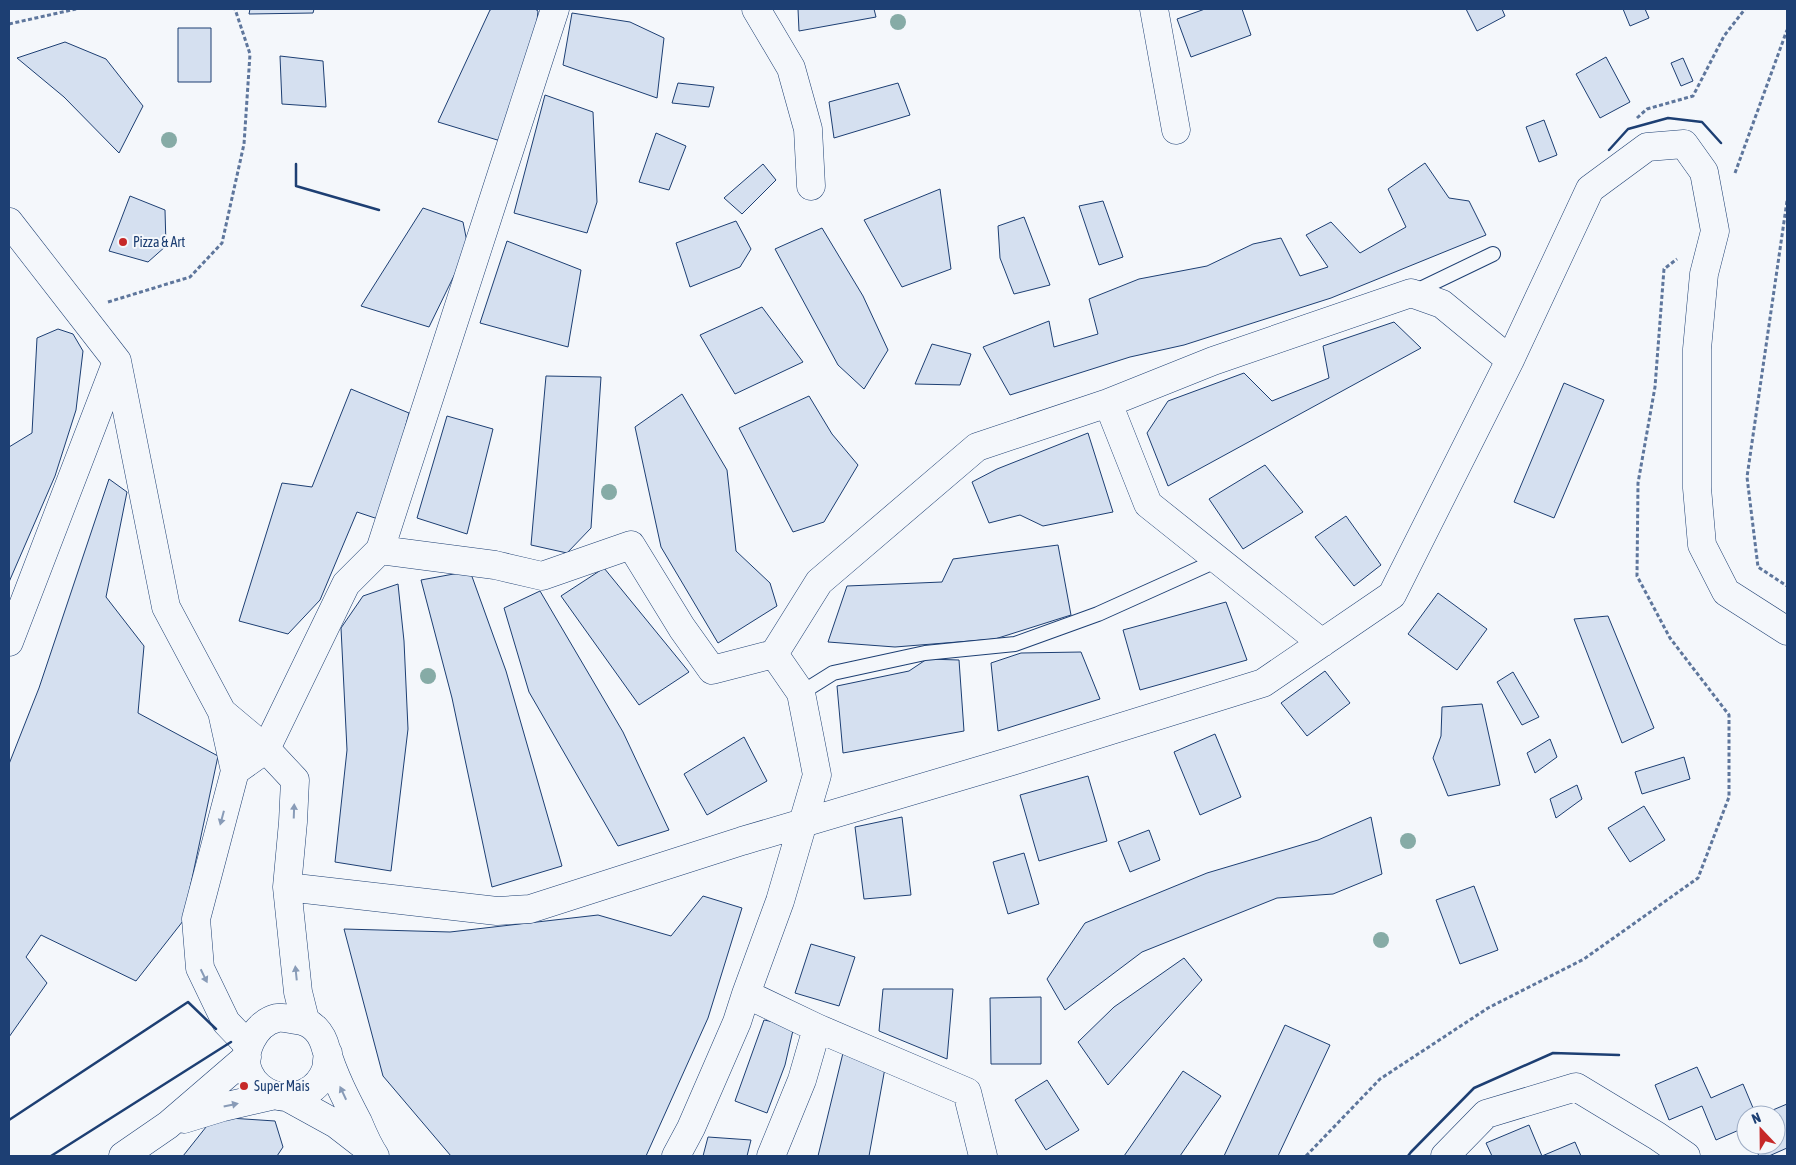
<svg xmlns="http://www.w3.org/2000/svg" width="1796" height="1165" font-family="'Asap Condensed',sans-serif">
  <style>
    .building { fill: #d5e0f0; stroke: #1d3f73 }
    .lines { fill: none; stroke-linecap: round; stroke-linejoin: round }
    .service-casing { stroke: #1d3f73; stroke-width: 16 }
    .minor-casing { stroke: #1d3f73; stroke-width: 29 }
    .tertiary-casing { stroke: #1d3f73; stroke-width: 29 }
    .path { stroke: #5e769c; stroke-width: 3; stroke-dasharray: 4 2.5; stroke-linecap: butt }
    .service { stroke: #f4f7fb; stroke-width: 14 }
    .minor { stroke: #f4f7fb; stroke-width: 28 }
    .tertiary { stroke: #f4f7fb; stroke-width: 28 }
    .wall { stroke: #1d3f73; stroke-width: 2.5 }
    .tree { fill: #86aba6 }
    .oneway { fill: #889bb7 }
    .poi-dot { fill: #c62828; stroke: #f4f7fb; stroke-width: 2 }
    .labels { text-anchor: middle; stroke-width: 4; stroke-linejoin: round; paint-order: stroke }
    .poi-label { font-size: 14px; fill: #1d3f73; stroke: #f4f7fb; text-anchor: start }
  </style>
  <rect width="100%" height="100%" fill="#f4f7fb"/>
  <path class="building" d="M250,9H314L313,13L249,14Z
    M493,9H535L538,11L533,59L504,142L438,122L490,10Z
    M798,9H874L876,17L799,31Z
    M1205,9H1242L1251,35L1191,57L1177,19Z
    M1466,9H1502L1505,16L1477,31Z
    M1623,9H1645L1649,18L1630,26Z
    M572,13L630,22L664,38L657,98L563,65Z
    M178,28H211V82H178Z
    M65,42L106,59L143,106L119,153L64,97L17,58Z
    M280,56L323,61L326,107L282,104Z
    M1606,57L1630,102L1600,118L1576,74Z
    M1683,58L1693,81L1681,86L1671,63Z
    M678,83L714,87L709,107L672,103Z
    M898,83L910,115L834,138L829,102Z
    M545,95L593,112L597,202L587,233L514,213Z
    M1544,120L1557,155L1539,162L1526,127Z
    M656,133L686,146L669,190L639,182Z
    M1425,163L1449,198L1469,201L1486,235L1331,298L1184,345L1130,357L1010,395L983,347L1049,321L1054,347L1098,334L1089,299L1139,279L1207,266L1253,244L1281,238L1300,276L1328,267L1306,235L1331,222L1360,253L1406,227L1388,189Z
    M763,164L776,180L742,214L724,198Z
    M940,189L951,269L902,287L864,220Z
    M130,196L165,210L166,246L148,262L109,251Z
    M1103,201L1123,257L1099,265L1079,206Z
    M423,208L463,222L468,247L429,327L361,306Z
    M1024,217L1050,285L1014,294L1000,258L998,226Z
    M736,221L751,249L740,267L690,287L676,243Z
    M822,228L863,296L888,350L864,389L838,365L775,249Z
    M507,241L581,270L568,347L480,323Z
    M762,307L803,362L735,394L700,335Z
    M1394,322L1421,348L1168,486L1147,433L1168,401L1244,373L1272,401L1329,378L1323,346Z
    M58,329L73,334L83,351L76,410L55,476L9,582V447L32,433L37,338Z
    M932,344L971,354L960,385L915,384Z
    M546,376L601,377L591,528L567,553L531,545Z
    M1564,383L1604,400L1554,518L1514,502Z
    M351,389L409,413L381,520L357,512L320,600L288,634L239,621L282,483L312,487Z
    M682,394L727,470L736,551L770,583L777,606L718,643L661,547L635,427Z
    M809,396L832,434L858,465L824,522L793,532L739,428Z
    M447,416L493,429L467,534L417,518Z
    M1088,433L1113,512L1043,526L1020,515L989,523L972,482L997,469Z
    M1265,465L1303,512L1243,549L1209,499Z
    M109,479L127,492L106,597L144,646L138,713L218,756L183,921L136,981L41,935L26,957L47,983L9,1037V764L39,688Z
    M1346,516L1381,565L1354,586L1315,537Z
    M1058,545L1071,615L995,639L895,647L828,642L847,586L942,582L953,559Z
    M604,568L689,672L639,705L561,596Z
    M470,571L506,671L562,866L492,887L452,698L421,580Z
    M398,584L404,641L408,729L391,871L335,862L347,750L341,628L363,596Z
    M540,591L623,732L669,830L618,846L529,692L504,608Z
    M1438,593L1487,629L1457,670L1408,634Z
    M1226,602L1247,660L1140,690L1123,630Z
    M1608,616L1654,728L1622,743L1574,619Z
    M1081,652L1100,699L998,731L991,663L1021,653Z
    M927,659L959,660L964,731L843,753L837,686L909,671Z
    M1325,671L1350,703L1307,736L1281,703Z
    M1513,672L1539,717L1522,725L1497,682Z
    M1482,704L1500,785L1448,796L1433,758L1441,736L1442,707Z
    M1215,734L1241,797L1200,815L1174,752Z
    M744,737L767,781L707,815L684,774Z
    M1550,739L1557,757L1535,773L1527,753Z
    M1684,757L1690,779L1642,794L1635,772Z
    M1088,776L1107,841L1039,861L1020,795Z
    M1577,785L1582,799L1556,818L1550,799Z
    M1644,806L1665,840L1630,862L1608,828Z
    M902,817L911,895L864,899L855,827Z
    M1371,817L1382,874L1333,894L1277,898L1142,952L1065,1010L1047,979L1085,923L1207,873L1318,840Z
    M1149,830L1160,860L1130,872L1118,842Z
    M1024,853L1039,904L1008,914L993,862Z
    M1474,886L1498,950L1460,964L1436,900Z
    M703,896L742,908L708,1018L646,1156H451L383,1076L344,929L450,932L598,915L671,936Z
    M811,944L855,957L839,1006L795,993Z
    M1184,958L1202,980L1108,1085L1078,1042L1114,1007Z
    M883,989H953L947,1059L879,1031Z
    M1041,997V1064H991L990,998Z
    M764,1020L794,1026L785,1065L767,1113L735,1101Z
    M1285,1025L1330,1045L1278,1156H1224Z
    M843,1053L885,1068L869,1156H818Z
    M1697,1067L1711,1098L1743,1084L1756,1115H1746V1127L1716,1140L1702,1106L1669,1120L1655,1085Z
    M1183,1071L1221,1096L1180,1156H1124Z
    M1047,1080L1079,1130L1046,1150L1015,1100Z
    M1787,1104V1148L1769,1156H1759L1754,1145H1776V1115H1761Z
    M214,1117L275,1121L283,1147L277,1156H183Z
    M1529,1125L1542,1156L1575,1142L1581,1156H1492L1486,1143Z
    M708,1137L751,1140L747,1156H703Z"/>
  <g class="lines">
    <defs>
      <path id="service" d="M1412,293L1493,254
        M801,693L833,673L925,653L1015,644L1098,614L1218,560"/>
      <path id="minor" d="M756,9L791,68L808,129L811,186
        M1154,9L1176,130
        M9,222L117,361L166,607L222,712L235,771L196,919L200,968L226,1022L248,1045
        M1108,403L1213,361L1411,293L1442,304L1510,360
        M380,550L495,565L542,576L631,545L682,628L712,670L774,654
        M9,642L117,361
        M222,712L266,749L295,780L293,822L287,887L298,992L305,1020
        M235,771L266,749L346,584L380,550L555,9
        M287,887L497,911L530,909L742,841L1012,761L1263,683L1392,595L1510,360L1590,189L1647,147L1684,144L1704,172L1715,231L1704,274L1697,349V488L1702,545L1726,592L1787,631
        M746,994L817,1028L967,1092L983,1156
        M676,1156L691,1128L737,1022L746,994L780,901L817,775L801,693L774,654L819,582L977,447L1108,403L1148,504L1322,643
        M771,1156L802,1080L817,1028
        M1445,1156L1486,1114L1576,1087L1657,1136L1686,1156"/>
      <path id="tertiary" d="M328,1053C327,1058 327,1064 326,1069C319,1090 296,1102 274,1095C264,1092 253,1083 249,1073C240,1053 255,1023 277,1018C282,1017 290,1019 296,1020C312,1021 322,1033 326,1049C333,1074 346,1099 358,1122C363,1134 368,1146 375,1156
        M287,1097L336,1124L367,1148
        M184,1119L223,1107L275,1095
        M123,1156L168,1125L247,1057"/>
    </defs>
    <use href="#service" class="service-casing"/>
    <use href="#minor" class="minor-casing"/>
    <use href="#tertiary" class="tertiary-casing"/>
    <path class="path" d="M9,24L76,9
      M1637,118L1647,109L1693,96L1724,36L1745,9
      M1735,173L1787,30
      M1787,201L1747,477L1758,567L1787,586
      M108,302L190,277L222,243L244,144L250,54L235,9
      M1306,1156L1380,1079L1488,1008L1584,959L1698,878L1729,797V715L1670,638L1637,576L1638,483L1655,387L1664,269L1677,259"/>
    <use href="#service" class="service"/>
    <use href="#minor" class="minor"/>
    <use href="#tertiary" class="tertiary"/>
    <path class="wall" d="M1609,150L1628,129L1668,118L1702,122L1721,143
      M296,164V186L379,210
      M9,1120L188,1002L216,1029
      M51,1156L231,1042
      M1408,1156L1411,1152L1474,1088L1553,1053L1619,1055"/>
  </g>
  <g class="tree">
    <circle cx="898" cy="22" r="8"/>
    <circle cx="169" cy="140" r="8"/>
    <circle cx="609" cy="492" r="8"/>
    <circle cx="428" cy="676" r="8"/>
    <circle cx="1408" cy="841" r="8"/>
    <circle cx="1381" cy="940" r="8"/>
  </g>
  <defs><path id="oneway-solid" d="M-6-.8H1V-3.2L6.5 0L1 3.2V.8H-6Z" transform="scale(1.25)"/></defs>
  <g class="oneway">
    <use href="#oneway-solid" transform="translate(294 811) rotate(-88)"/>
    <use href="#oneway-solid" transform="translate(222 818) rotate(105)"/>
    <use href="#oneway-solid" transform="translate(296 973) rotate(-96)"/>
    <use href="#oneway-solid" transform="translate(204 976) rotate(64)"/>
    <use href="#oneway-solid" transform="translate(343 1093) rotate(-115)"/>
    <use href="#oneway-solid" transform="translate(231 1105) rotate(-12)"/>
  </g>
  <g class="poi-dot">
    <circle cx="123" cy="242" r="5"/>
    <circle cx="244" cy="1086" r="5"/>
  </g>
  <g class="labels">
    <g class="poi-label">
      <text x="133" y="247">Pizza &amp; Art</text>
      <text x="254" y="1091">Super Mais</text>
    </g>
  </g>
  <rect width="1796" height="1165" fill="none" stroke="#1d3f73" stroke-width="20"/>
  <g transform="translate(1761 1130) rotate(338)"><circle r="24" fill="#f4f7fb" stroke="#9eadc5"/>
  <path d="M0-4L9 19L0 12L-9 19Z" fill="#c62828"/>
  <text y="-8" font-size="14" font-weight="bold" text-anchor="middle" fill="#1d3f73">N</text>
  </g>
</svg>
